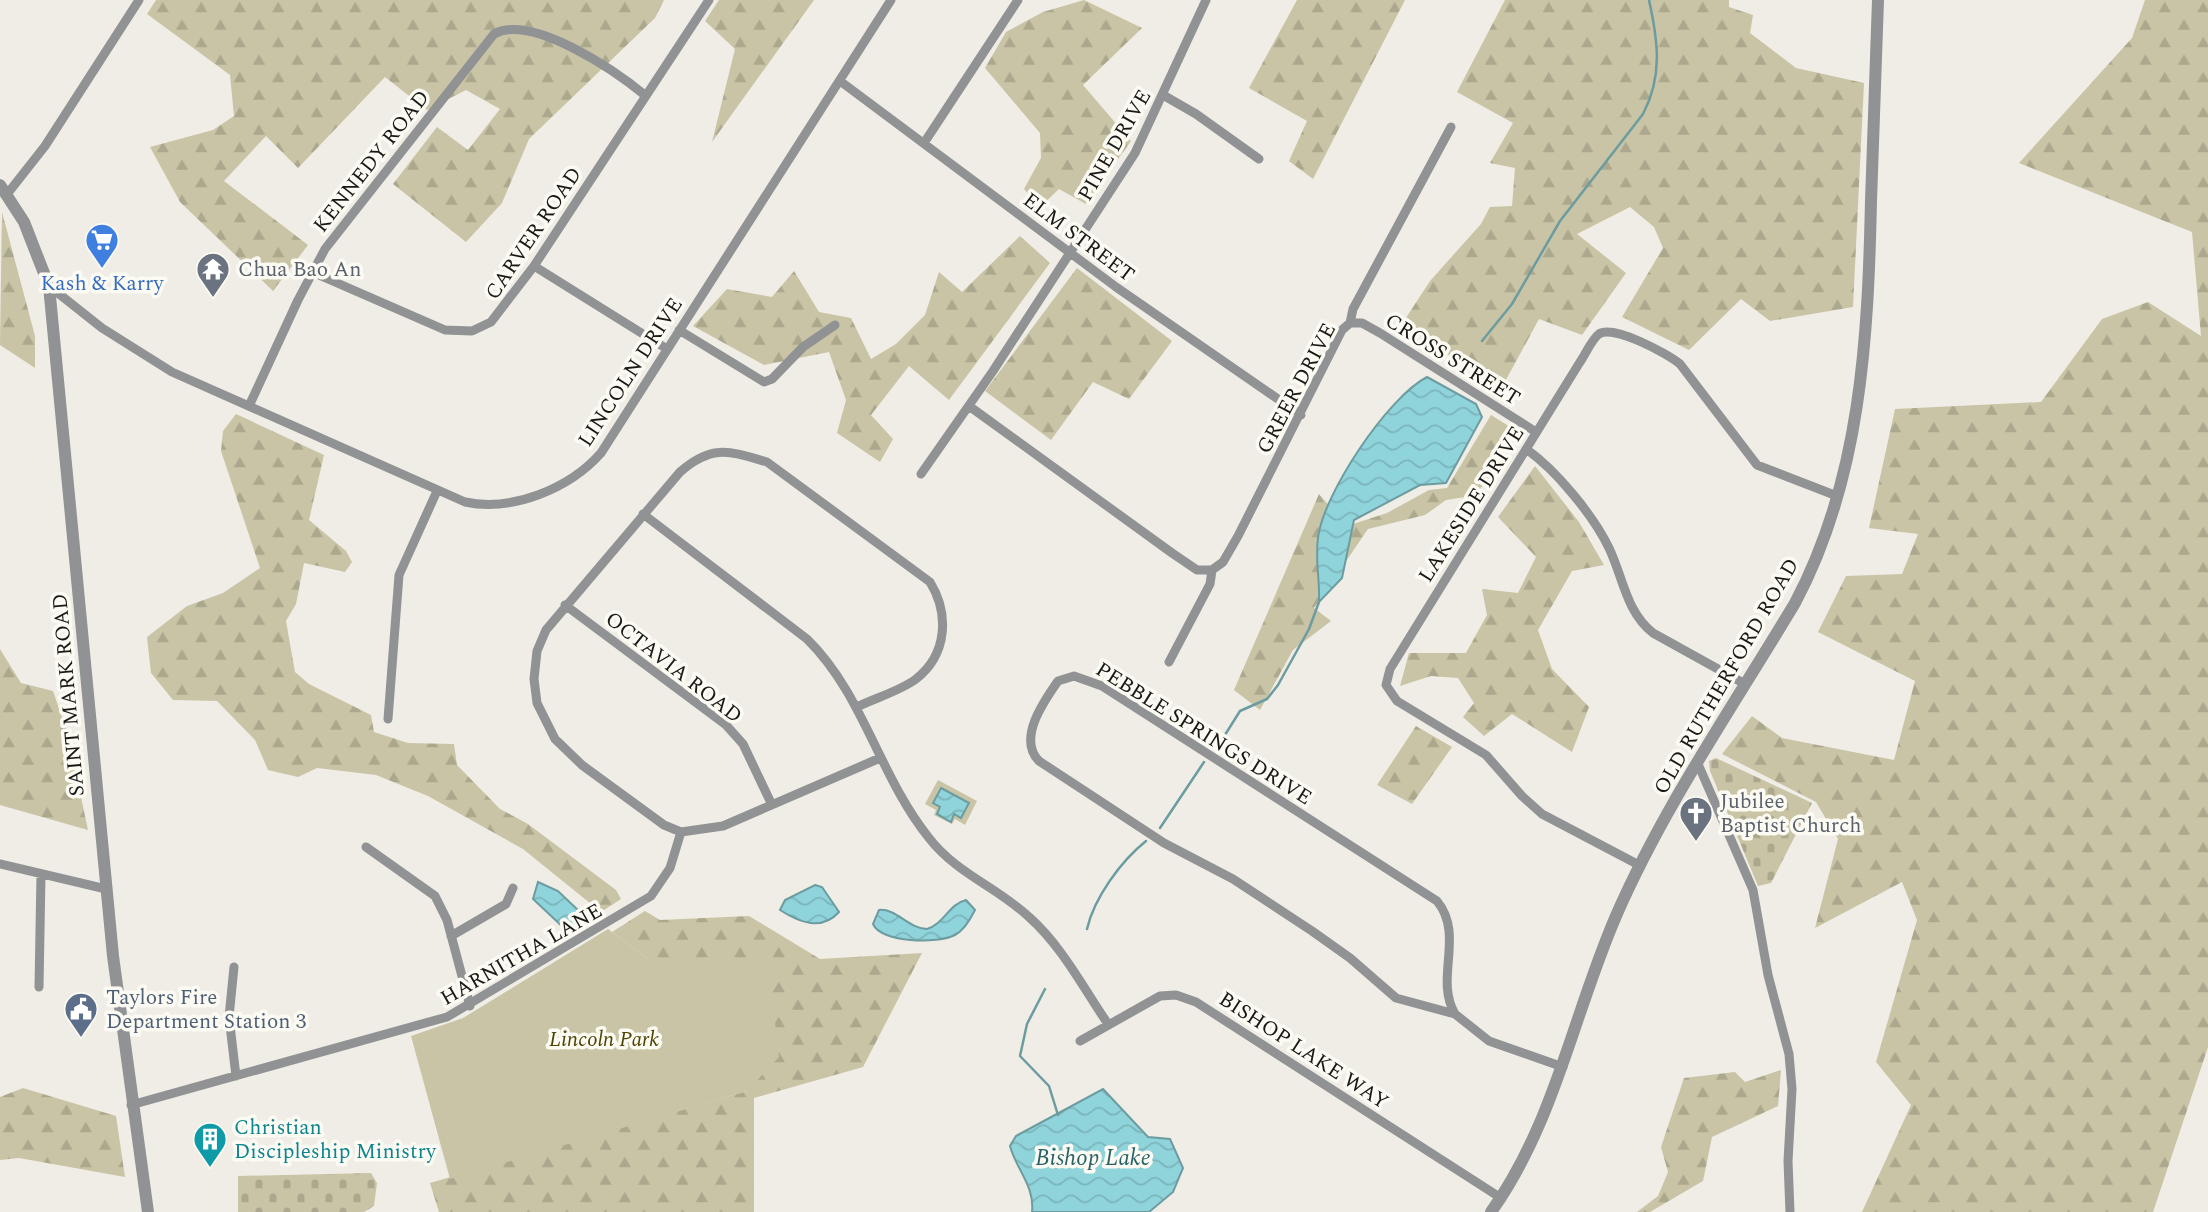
<svg xmlns="http://www.w3.org/2000/svg" width="2208" height="1212" font-family="Spectral,serif">
  <style>
    .forest { fill: url(#forest-firs) }
    .cemetery { fill: url(#cemetery-stones) }
    .park { fill: #c9c4a5 }
    .water { fill: url(#water-waves); stroke: #6c9ca0; stroke-width: 2 }
    .lines { fill: none; stroke-linecap: round; stroke-linejoin: round }
    .stream { stroke: #6c9ca0; stroke-width: 2.5 }
    .minor { stroke: #909294; stroke-width: 9 }
    .tertiary { stroke: #909294; stroke-width: 12 }
    .labels { text-anchor: middle; stroke-width: 7; stroke-linejoin: round; paint-order: stroke }
    .street-label { font-size: 21px; fill: #181815; stroke: #fcfbf3 }
    .worship-label { font-size: 21px; fill: #5b616d; stroke: #fcfbf3; text-anchor: start }
    .shop-label { font-size: 21px; fill: #366cbe; stroke: #fcfbf3 }
    .service-label { font-size: 21px; fill: #4e5e75; stroke: #fcfbf3; text-anchor: start }
    .park-label { font-size: 21px; font-style: italic; fill: #4e4300; stroke: #fcfbf3 }
    .culture-label { font-size: 21px; fill: #0d838f; stroke: #fcfbf3; text-anchor: start }
    .water-label { font-size: 23px; font-style: italic; fill: #286167; stroke: #fcfbf3 }
  </style>
  <defs>
    <pattern id="forest-firs" width="22" height="20" patternUnits="userSpaceOnUse" patternTransform="scale(1.75)"><rect width="22" height="20" fill="#c9c4a5"/><path d="M5 1l3.5 6h-7zM16 11l3.5 6h-7z" fill="#aca88d"/></pattern>
    <pattern id="cemetery-stones" width="16" height="16" patternUnits="userSpaceOnUse" patternTransform="scale(1.75)"><rect width="16" height="16" fill="#c9c4a5"/><path d="M2 7V4a2 2 0 0 1 4 0v3zM10 15v-3a2 2 0 0 1 4 0v3z" fill="#aca88d"/></pattern>
    <pattern id="water-waves" width="16" height="10" patternUnits="userSpaceOnUse" patternTransform="scale(1.75)"><rect width="16" height="10" fill="#90d4db"/><path d="M0 5q4-4 8 0t8 0" fill="none" stroke="#7bb5bb"/></pattern>
  </defs>
  <rect width="100%" height="100%" fill="#efede6"/>
  <path class="forest" d="M156,0H664L655,18L529,139L502,203L466,242L393,184L437,127L468,150L500,109L466,90L427,110L385,77L298,168L266,136L224,181L308,245L273,291L180,202L150,147L213,130L234,116L230,75L147,14Z
    M719,0H814L712,142L735,49L705,21Z
    M1084,0L1142,28L1083,85L1131,141L1086,204L1059,189L1040,207L1024,189L1041,158L1040,133L985,68L1006,32L1043,12Z
    M1297,0H1405L1313,179L1289,161L1307,121L1249,88Z
    M1505,0H1729V7L1753,15L1750,33L1796,68L1864,83L1853,307L1770,321L1741,299L1689,350L1622,317L1663,248L1654,227L1630,207L1577,234L1626,273L1582,335L1539,319L1501,389L1402,324L1430,281L1481,224L1490,207L1512,206L1515,168L1490,163L1513,123L1457,92Z
    M2145,0H2208V1047L2153,1212H1862L1911,1105L1876,1062L1917,920L1902,882L1815,928L1838,839L1816,802L1722,754L1752,716L1782,738L1894,760L1915,681L1818,632L1846,576L1902,574L1918,534L1869,528L1895,409L2041,402L2102,319L2148,302L2201,336L2192,232L2019,163L2132,38Z
    M2,212L35,336V368L0,345Z
    M1020,236L1050,263L949,400L909,366L871,415L893,439L880,462L837,433L846,400L829,352L764,365L693,326L727,289L772,297L794,271L819,312L851,318L871,359L896,344L925,315L939,272L962,292Z
    M1077,268L1172,341L1129,399L1093,382L1051,440L985,391Z
    M236,414L324,455L309,520L346,551L352,562L345,572L304,563L296,604L286,621L295,672L309,684L371,715L374,732L408,743L454,744L457,765L500,809L528,824L616,890L621,899L601,912L523,849L428,796L376,775L317,768L298,777L268,770L255,740L217,701L173,700L151,673L147,637L187,606L223,593L260,568L221,451L223,431Z
    M1491,415L1515,430L1490,479L1472,496L1446,500L1425,515L1368,529L1314,608L1331,621L1293,650L1260,710L1234,690L1319,494L1347,526L1387,513L1429,490L1447,488Z
    M1535,466L1579,522L1604,565L1572,571L1538,630L1552,669L1589,707L1572,752L1512,714L1484,736L1463,717L1474,703L1458,678L1431,676L1400,686L1409,653H1466L1487,615L1482,589L1518,593L1536,557L1498,517Z
    M0,649L21,683L53,691L67,732L88,830L0,805Z
    M1416,726L1452,747L1412,804L1377,785Z
    M645,911L660,920L749,916L820,959L922,953L863,1067L754,1098V1212H439L430,1183L747,1091L768,961H651L612,932Z
    M1781,1070L1778,1106L1712,1137L1703,1181L1650,1212H1637L1658,1196L1668,1172L1661,1147L1684,1078L1735,1072L1745,1082Z
    M23,1088L116,1116L125,1177L19,1158L0,1160V1097Z"/>
  <path class="cemetery" d="M1716,758L1812,803L1771,883L1758,886L1710,771L1709,761Z
    M371,1173L377,1183L374,1206L364,1212H238V1176Z"/>
  <path class="park" d="M938,780L977,801L965,825L955,819L952,824L934,815L936,810L925,804Z
    M608,929L651,961H768L779,1057L747,1091L450,1179L411,1036L463,1018Z"/>
  <path class="water" d="M1427,377L1476,404L1482,417L1446,483L1420,485L1354,520L1342,578L1319,602C1320,581 1315,559 1318,538C1323,494 1388,397 1427,377Z
    M941,788L969,803L961,818L954,814L951,822L937,814L940,807L933,803Z
    M538,882L558,891L580,912L581,921L565,929L533,899Z
    M815,885L822,887L839,912C822,931 800,923 780,910L785,900Z
    M966,900L975,910C971,918 963,931 955,935C938,944 881,943 873,924L879,910C896,908 909,929 927,929C944,924 949,904 966,900Z
    M1103,1089L1148,1137L1170,1139L1183,1168L1173,1192L1149,1212H1032C1035,1186 1016,1169 1010,1146L1016,1136Z"/>
  <g class="lines">
    <path class="stream" d="M1482,341L1512,304L1560,221L1643,114C1663,76 1658,41 1649,0
      M1218,746L1240,711L1267,699L1278,685L1309,629L1319,602
      M1160,828L1204,762
      M1087,929C1094,898 1121,861 1146,841
      M1045,989L1027,1024L1020,1056L1049,1086L1058,1115"/>
    <path class="minor" d="M840,81L1116,287L1301,415
      M1163,95L1196,114L1259,159
      M924,143L1018,0
      M8,193L45,146L139,0
      M534,266L667,349
      M312,272L445,330L472,331L491,322L534,266L709,0
      M49,286L102,328L172,372L465,502C512,512 569,489 601,453L891,0
      M1350,323H1362L1380,333L1536,432
      M679,330L764,382L772,379L803,347L835,325
      M249,406L298,300L325,249L494,34C532,13 617,72 646,96
      M969,406L1172,553L1197,570H1212
      M1526,449C1556,470 1593,515 1609,548C1623,577 1626,612 1653,633L1745,684
      M921,474L993,371L1135,153L1206,0
      M643,514L807,639C864,695 879,776 929,838C957,874 997,887 1029,917C1061,945 1084,989 1108,1024
      M565,605L726,725L743,744L771,803
      M1169,662L1210,584L1212,570L1223,562L1238,536L1342,330L1350,323L1353,309L1451,127
      M857,707C875,698 900,691 916,679C948,654 949,613 930,582L767,462C729,451 712,444 680,472L546,630L537,651L534,679L537,703L555,739L582,765L664,825L681,832L723,826L880,758
      M388,719L399,575L437,491
      M1698,764L1753,890L1768,975L1789,1054L1792,1089L1788,1161L1790,1212
      M366,847L435,896L447,920L470,1006
      M0,864L106,889
      M1639,865L1542,814L1522,796L1486,755L1397,701L1386,685L1390,669L1580,362C1586,354 1591,340 1599,334C1613,324 1668,354 1680,364L1757,465L1837,496
      M451,936L506,904L513,888
      M234,967L229,1017L236,1076
      M39,987L41,874
      M1455,1014C1434,979 1465,935 1437,901L1102,686L1074,676L1058,681C1044,701 1017,739 1039,761L1164,843L1233,879L1312,931L1350,958L1396,998L1455,1014L1489,1041L1563,1067
      M1080,1041L1160,996L1176,995L1196,1002L1501,1198
      M131,1105L447,1017L651,896L670,868L681,832"/>
    <path class="tertiary" d="M0,185L24,222L49,286L113,956L148,1212
      M1491,1212C1555,1122 1573,1015 1616,916C1664,806 1734,705 1795,603C1861,479 1868,338 1871,201C1873,134 1876,67 1878,0"/>
  </g>
  <defs>
    <symbol id="supermarket-pin" viewBox="-11 -11 22 30"><path d="M0 17L-7.5 6A9.5 9.5 0 1 1 7.5 6Z" fill="#3f7fe0" stroke="#fcfbf3"/><path d="M-6-5.5h2.5l.6 2H6L4.5 2H-2.5L-4.4-4H-6ZM-1.5 3.2a1.3 1.3 0 1 0 .1 0ZM3 3.2a1.3 1.3 0 1 0 .1 0Z" fill="#fff"/></symbol>
    <symbol id="temple-pin" viewBox="-11 -11 22 30"><path d="M0 17L-7.5 6A9.5 9.5 0 1 1 7.5 6Z" fill="#6b7280" stroke="#fcfbf3"/><path d="M0-6L5-2H3V0L6.5 2.5H4V6H1.5V3h-3V6H-4V2.5H-6.5L-3 0V-2H-5Z" fill="#fff"/></symbol>
    <symbol id="church-pin" viewBox="-11 -11 22 30"><path d="M0 17L-7.5 6A9.5 9.5 0 1 1 7.5 6Z" fill="#6b7280" stroke="#fcfbf3"/><path d="M-1.2-6h2.4v3.5h3.3v2.4h-3.3V6h-2.4V-.1h-3.3v-2.4h3.3Z" fill="#fff"/></symbol>
    <symbol id="civic-pin" viewBox="-11 -11 22 30"><path d="M0 17L-7.5 6A9.5 9.5 0 1 1 7.5 6Z" fill="#5c6f8a" stroke="#fcfbf3"/><path d="M-.6-6.5H3V-4.5H.6V-3L4-1V1h2V6H-6V1h2V-1L-.6-3ZM-1.2 2.5V6h2.4V2.5Z" fill="#fff"/></symbol>
    <symbol id="building-pin" viewBox="-11 -11 22 30"><path d="M0 17L-7.5 6A9.5 9.5 0 1 1 7.5 6Z" fill="#0f9aa8" stroke="#fcfbf3"/><path d="M-4-6H4V6H1V3H-1V6H-4ZM-2.5-4.3h1.7v1.8h-1.7ZM.8-4.3h1.7v1.8H.8ZM-2.5-1h1.7V.8h-1.7ZM.8-1h1.7V.8H.8Z" fill="#fff"/></symbol>
  </defs>
  <g fill-rule="evenodd">
    <use href="#supermarket-pin" x="83" y="221" width="38" height="52"/>
    <use href="#temple-pin" x="194" y="250" width="38" height="52"/>
    <use href="#church-pin" x="1677" y="794" width="38" height="52"/>
    <use href="#civic-pin" x="62" y="990" width="38" height="52"/>
    <use href="#building-pin" x="191" y="1120" width="38" height="52"/>
  </g>
  <g class="labels">
    <g class="street-label">
      <text transform="translate(1114 145) rotate(-60)" y="7">PINE DRIVE</text>
      <text transform="translate(371 161) rotate(-52)" y="7">KENNEDY ROAD</text>
      <text transform="translate(533 233) rotate(-56)" y="7">CARVER ROAD</text>
      <text transform="translate(1079 237) rotate(37)" y="7">ELM STREET</text>
      <text transform="translate(1453 359) rotate(32)" y="7">CROSS STREET</text>
      <text transform="translate(630 372) rotate(-57)" y="7">LINCOLN DRIVE</text>
      <text transform="translate(1296 388) rotate(-62)" y="7">GREER DRIVE</text>
      <text transform="translate(1471 504) rotate(-58)" y="7">LAKESIDE DRIVE</text>
      <text transform="translate(674 667) rotate(38)" y="7">OCTAVIA ROAD</text>
      <text transform="translate(1726 676) rotate(-60)" y="7">OLD RUTHERFORD ROAD</text>
      <text transform="translate(68 695) rotate(-95)" y="7">SAINT MARK ROAD</text>
      <text transform="translate(1204 733) rotate(32)" y="7">PEBBLE SPRINGS DRIVE</text>
      <text transform="translate(521 954) rotate(-30)" y="7">HARNITHA LANE</text>
      <text transform="translate(1304 1050) rotate(33)" y="7">BISHOP LAKE WAY</text>
    </g>
    <g class="worship-label">
      <text x="238" y="276">Chua Bao An</text>
      <text x="1720" y="808">Jubilee<tspan x="1720" dy="24">Baptist Church</tspan></text>
    </g>
    <g class="shop-label">
      <text x="102" y="290">Kash &amp; Karry</text>
    </g>
    <g class="service-label">
      <text x="106" y="1004">Taylors Fire<tspan x="106" dy="24">Department Station 3</tspan></text>
    </g>
    <g class="park-label">
      <text x="604" y="1046">Lincoln Park</text>
    </g>
    <g class="culture-label">
      <text x="234" y="1134">Christian<tspan x="234" dy="24">Discipleship Ministry</tspan></text>
    </g>
    <g class="water-label">
      <text x="1093" y="1165">Bishop Lake</text>
    </g>
  </g>
</svg>
